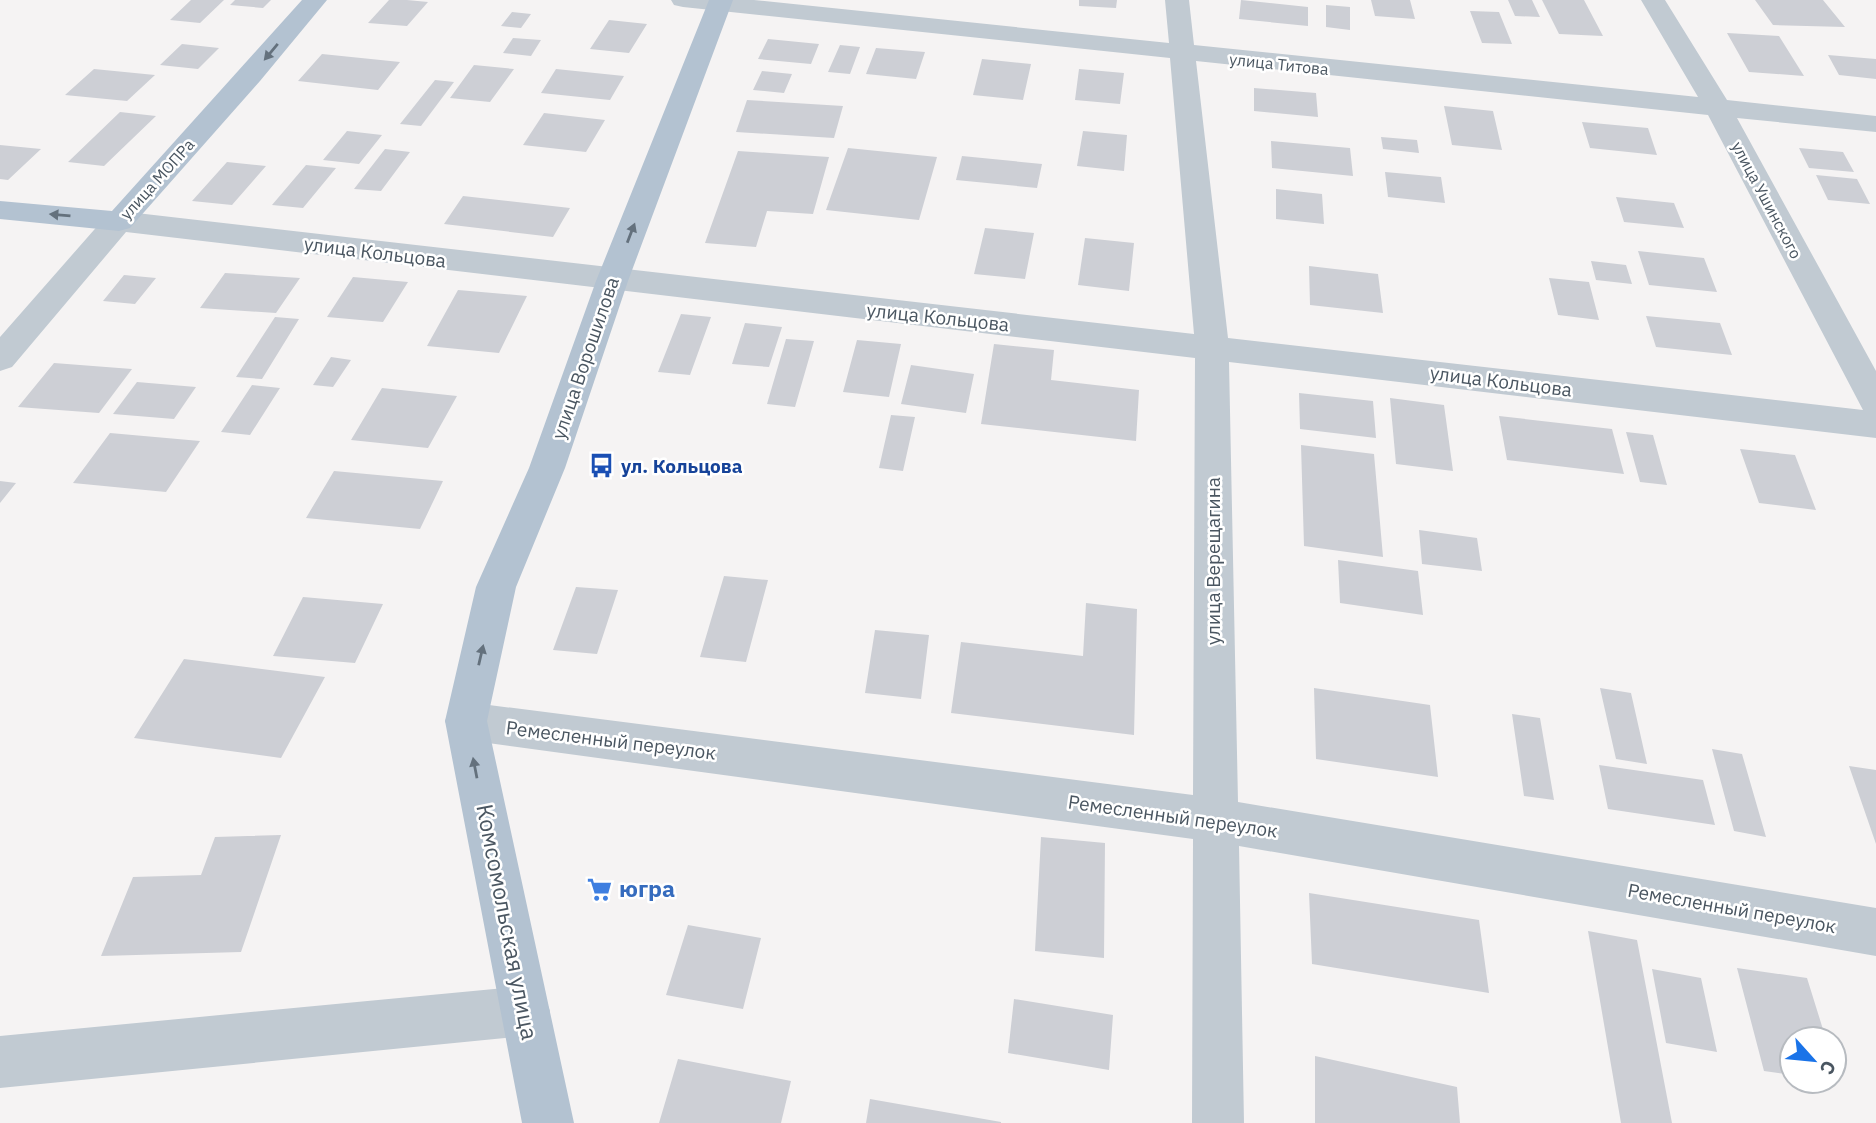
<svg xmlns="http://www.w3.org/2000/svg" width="1876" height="1123" font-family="'IBM Plex Sans',sans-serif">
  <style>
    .building { fill: #cdcfd5 }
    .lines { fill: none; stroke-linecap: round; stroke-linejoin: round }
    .minor { fill: #c1cad2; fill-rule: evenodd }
    .major { fill: #b3c2d1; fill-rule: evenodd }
    .oneway { fill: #64717d }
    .labels { text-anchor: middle; stroke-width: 5; stroke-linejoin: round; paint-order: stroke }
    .far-street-label { font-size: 16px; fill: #4a5661; stroke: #fff }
    .street-label { font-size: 19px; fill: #4a5661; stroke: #fff }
    .transit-label { font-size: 19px; font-weight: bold; fill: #164399; stroke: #fff; text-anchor: start }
    .near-shop-label { font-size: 23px; font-weight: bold; fill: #366cbe; stroke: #fff; text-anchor: start }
    .near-street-label { font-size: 23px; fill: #4a5661; stroke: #fff }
  </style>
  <rect width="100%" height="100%" fill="#f5f3f3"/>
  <path class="building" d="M191,0H224L200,23L170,20Z
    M235,0H271L263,8L230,5Z
    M389,0H407L428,2L407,26L368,23Z
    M1079,0H1117L1116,8L1079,6Z
    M1241,0L1308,7V26L1239,19Z
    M1371,0H1410L1415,19L1375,16Z
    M1508,0H1532L1540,17L1515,16Z
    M1542,0H1584L1603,36L1559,34Z
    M1755,0H1823L1845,27L1773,25Z
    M1326,5L1350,7V30L1326,27Z
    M1470,11L1499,12L1512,44L1482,43Z
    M512,12L531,14L521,28L501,26Z
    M609,20L647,24L629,53L590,49Z
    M1727,33L1779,36L1804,76L1749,72Z
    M513,38L541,40L531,56L503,53Z
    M768,39L819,44L811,64L758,59Z
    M182,44L219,48L198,69L160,65Z
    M840,45L860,47L850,74L828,72Z
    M876,48L925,52L916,79L866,74Z
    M322,54L400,62L378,90L298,81Z
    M1828,55L1876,59V79L1839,75Z
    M982,59L1031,64L1023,100L973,95Z
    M474,65L514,69L490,102L450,98Z
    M94,69L155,75L127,101L65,95Z
    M556,69L624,76L610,100L541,93Z
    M1079,69L1124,73L1120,104L1075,100Z
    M762,71L792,74L784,93L753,90Z
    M435,80L454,82L421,126L400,124Z
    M1254,88L1316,93L1318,117L1254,111Z
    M747,100L843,106L834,138L736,132Z
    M1444,106L1493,111L1502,150L1452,145Z
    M120,112L156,116L104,166L68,162Z
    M544,113L605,120L586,152L523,145Z
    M1582,122L1648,128L1657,155L1590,148Z
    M347,131L382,135L359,164L323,160Z
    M1083,131L1127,135L1124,171L1077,166Z
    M1381,137L1417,140L1419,153L1383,149Z
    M1271,141L1350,148L1353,176L1272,168Z
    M0,145L41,149L8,180L0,179Z
    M848,148L937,157L919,220L826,210Z
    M1799,148L1843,152L1854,172L1809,168Z
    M385,149L410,152L381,191L354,189Z
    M738,151L829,157L813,214L767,211L756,247L705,243Z
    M962,156L1042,164L1037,188L956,180Z
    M227,162L266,166L232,205L192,201Z
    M306,165L336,168L303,208L272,205Z
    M1385,172L1441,177L1445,203L1388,197Z
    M1816,175L1857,179L1870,204L1828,200Z
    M1276,189L1322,194L1324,224L1276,219Z
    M463,196L570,208L553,237L444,224Z
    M1616,197L1674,203L1684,228L1624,222Z
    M985,228L1034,233L1025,279L974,274Z
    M1085,238L1134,243L1129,291L1078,285Z
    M1638,251L1704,258L1717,292L1649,285Z
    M1591,261L1626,265L1632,284L1596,280Z
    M1309,266L1378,274L1383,313L1310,305Z
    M225,273L300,278L276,313L200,308Z
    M124,275L156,278L135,304L103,301Z
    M353,277L408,282L383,322L327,317Z
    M1549,278L1589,282L1599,320L1558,315Z
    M458,290L527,296L499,353L427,346Z
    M681,314L711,317L690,375L658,372Z
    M1646,316L1720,323L1732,355L1656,347Z
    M275,317L299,319L262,379L236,377Z
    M745,323L782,327L769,367L732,364Z
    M786,339L814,341L795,407L767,404Z
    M857,340L901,344L889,397L843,392Z
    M994,344L1054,350L1051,380L1139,390L1136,441L981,424Z
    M331,357L351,360L333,387L313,385Z
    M54,363L132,369L99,413L18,407Z
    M911,365L974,374L966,413L901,404Z
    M137,382L196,387L174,419L113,414Z
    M252,385L280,388L250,435L221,432Z
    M382,388L457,396L428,448L351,440Z
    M1299,393L1373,401L1376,438L1300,429Z
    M1390,398L1444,405L1453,471L1396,464Z
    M891,415L915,417L903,471L879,468Z
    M1499,416L1612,429L1624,474L1507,460Z
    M1626,432L1653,435L1667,485L1640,482Z
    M110,433L200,441L166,492L73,483Z
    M1301,445L1374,454L1383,557L1304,546Z
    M1740,449L1795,455L1816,510L1759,503Z
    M334,471L443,481L420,529L306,518Z
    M0,481L16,483L0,503Z
    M1419,530L1477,538L1482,571L1422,564Z
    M1338,560L1418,571L1423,615L1340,603Z
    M724,576L768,580L746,662L700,657Z
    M576,587L618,590L597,654L553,650Z
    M303,597L383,604L355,663L273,656Z
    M1086,603L1137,609L1134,735L951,713L961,642L1083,656Z
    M875,630L929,635L921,699L865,693Z
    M184,659L325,677L281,758L134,738Z
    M1314,688L1430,705L1438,777L1316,759Z
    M1600,688L1631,693L1647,764L1616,759Z
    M1512,714L1540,718L1554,800L1524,796Z
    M1712,749L1742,754L1766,837L1734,831Z
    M1599,765L1703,780L1715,825L1608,809Z
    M1849,766L1876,770V844Z
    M281,835L241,952L101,956L133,877L201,875L215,837Z
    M1041,837L1105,843L1104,958L1035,951Z
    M1309,893L1479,920L1489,993L1312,964Z
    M688,925L761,938L743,1009L666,995Z
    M1588,931L1637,940L1672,1123H1621Z
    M1737,968L1807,978L1826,1039H1792V1075L1764,1071Z
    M1652,969L1701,978L1717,1052L1666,1043Z
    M1014,999L1113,1015L1109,1070L1008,1053Z
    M1315,1056L1457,1087L1460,1123H1315Z
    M678,1059L791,1081L781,1123H659Z
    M870,1099L1001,1122V1123H866Z"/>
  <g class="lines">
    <path class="minor" d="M671,0H754L1169,43L1165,0H1189L1194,45L1698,97L1641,0H1665L1727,100L1876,116V132L1737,118L1876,371V438L1229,362L1238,802L1876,908V956L1239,846L1244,1123H1192L1193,839L466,740L451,735L445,721L451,707L466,702L1193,795L1195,358L126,232L12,367L0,371V337L108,214L119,211L1194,334L1170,58L683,7L674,5ZM1196,61L1708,115L1863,410L1228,338Z
      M525,986L543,993L550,1011L543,1029L525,1036L0,1088V1036Z"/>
    <path class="major" d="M302,0H327L260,81L130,228L119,231L0,219V201L112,211Z
      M709,0H733L628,281L565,468L516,587L487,721L574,1123H522L445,721L476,587L529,468L596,281Z"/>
  </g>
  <defs><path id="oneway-solid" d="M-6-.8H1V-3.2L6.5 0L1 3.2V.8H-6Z" transform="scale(1.75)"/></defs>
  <g class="oneway">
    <use href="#oneway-solid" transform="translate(271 52) rotate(130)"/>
    <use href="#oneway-solid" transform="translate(60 215) rotate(-175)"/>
    <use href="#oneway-solid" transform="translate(631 233) rotate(-69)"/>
    <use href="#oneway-solid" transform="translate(481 655) rotate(-77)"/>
    <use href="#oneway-solid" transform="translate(475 768) rotate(-101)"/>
  </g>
  <defs>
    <symbol id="bus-bare" viewBox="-9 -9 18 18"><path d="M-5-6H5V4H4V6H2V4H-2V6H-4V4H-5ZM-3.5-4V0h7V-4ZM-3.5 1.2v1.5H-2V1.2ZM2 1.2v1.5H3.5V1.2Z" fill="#1a4fb4" stroke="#fff" stroke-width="2.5" paint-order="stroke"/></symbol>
    <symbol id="supermarket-bare" viewBox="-9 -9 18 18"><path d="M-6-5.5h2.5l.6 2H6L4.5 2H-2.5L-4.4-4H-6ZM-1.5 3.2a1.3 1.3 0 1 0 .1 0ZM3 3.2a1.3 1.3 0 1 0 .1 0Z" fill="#3f7fe0" stroke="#fff" stroke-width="2.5" paint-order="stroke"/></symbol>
  </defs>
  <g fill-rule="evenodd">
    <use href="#bus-bare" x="584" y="448" width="35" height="35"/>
    <use href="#supermarket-bare" x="582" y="872" width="35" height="35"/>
  </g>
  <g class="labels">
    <g class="far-street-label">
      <text transform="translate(1279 64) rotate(6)" y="6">улица Титова</text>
      <text transform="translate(157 179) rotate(-48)" y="6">улица МОПРа</text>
      <text transform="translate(1767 200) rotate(62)" y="6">улица Ушинского</text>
    </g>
    <g class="street-label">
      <text transform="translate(375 252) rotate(7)" y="7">улица Кольцова</text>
      <text transform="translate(938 317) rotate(6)" y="7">улица Кольцова</text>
      <text transform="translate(585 358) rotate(-71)" y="7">улица Ворошилова</text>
      <text transform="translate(1501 381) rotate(7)" y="7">улица Кольцова</text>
      <text transform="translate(1213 561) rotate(-90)" y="7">улица Верещагина</text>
      <text transform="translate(611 740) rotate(7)" y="7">Ремесленный переулок</text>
      <text transform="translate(1173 816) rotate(8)" y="7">Ремесленный переулок</text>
      <text transform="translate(1732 908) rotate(10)" y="7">Ремесленный переулок</text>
    </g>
    <g class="transit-label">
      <text x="621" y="473">ул. Кольцова</text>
    </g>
    <g class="near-shop-label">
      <text x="619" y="897">югра</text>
    </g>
    <g class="near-street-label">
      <text transform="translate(507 922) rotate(79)" y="8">Комсомольская улица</text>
    </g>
  </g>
  <g transform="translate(1813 1060) rotate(117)"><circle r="33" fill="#ffffff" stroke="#b7bbc0" stroke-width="2"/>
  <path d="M0-5L12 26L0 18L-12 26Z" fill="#1a73e8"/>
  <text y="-10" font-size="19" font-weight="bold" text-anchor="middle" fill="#4a5661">С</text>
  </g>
</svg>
